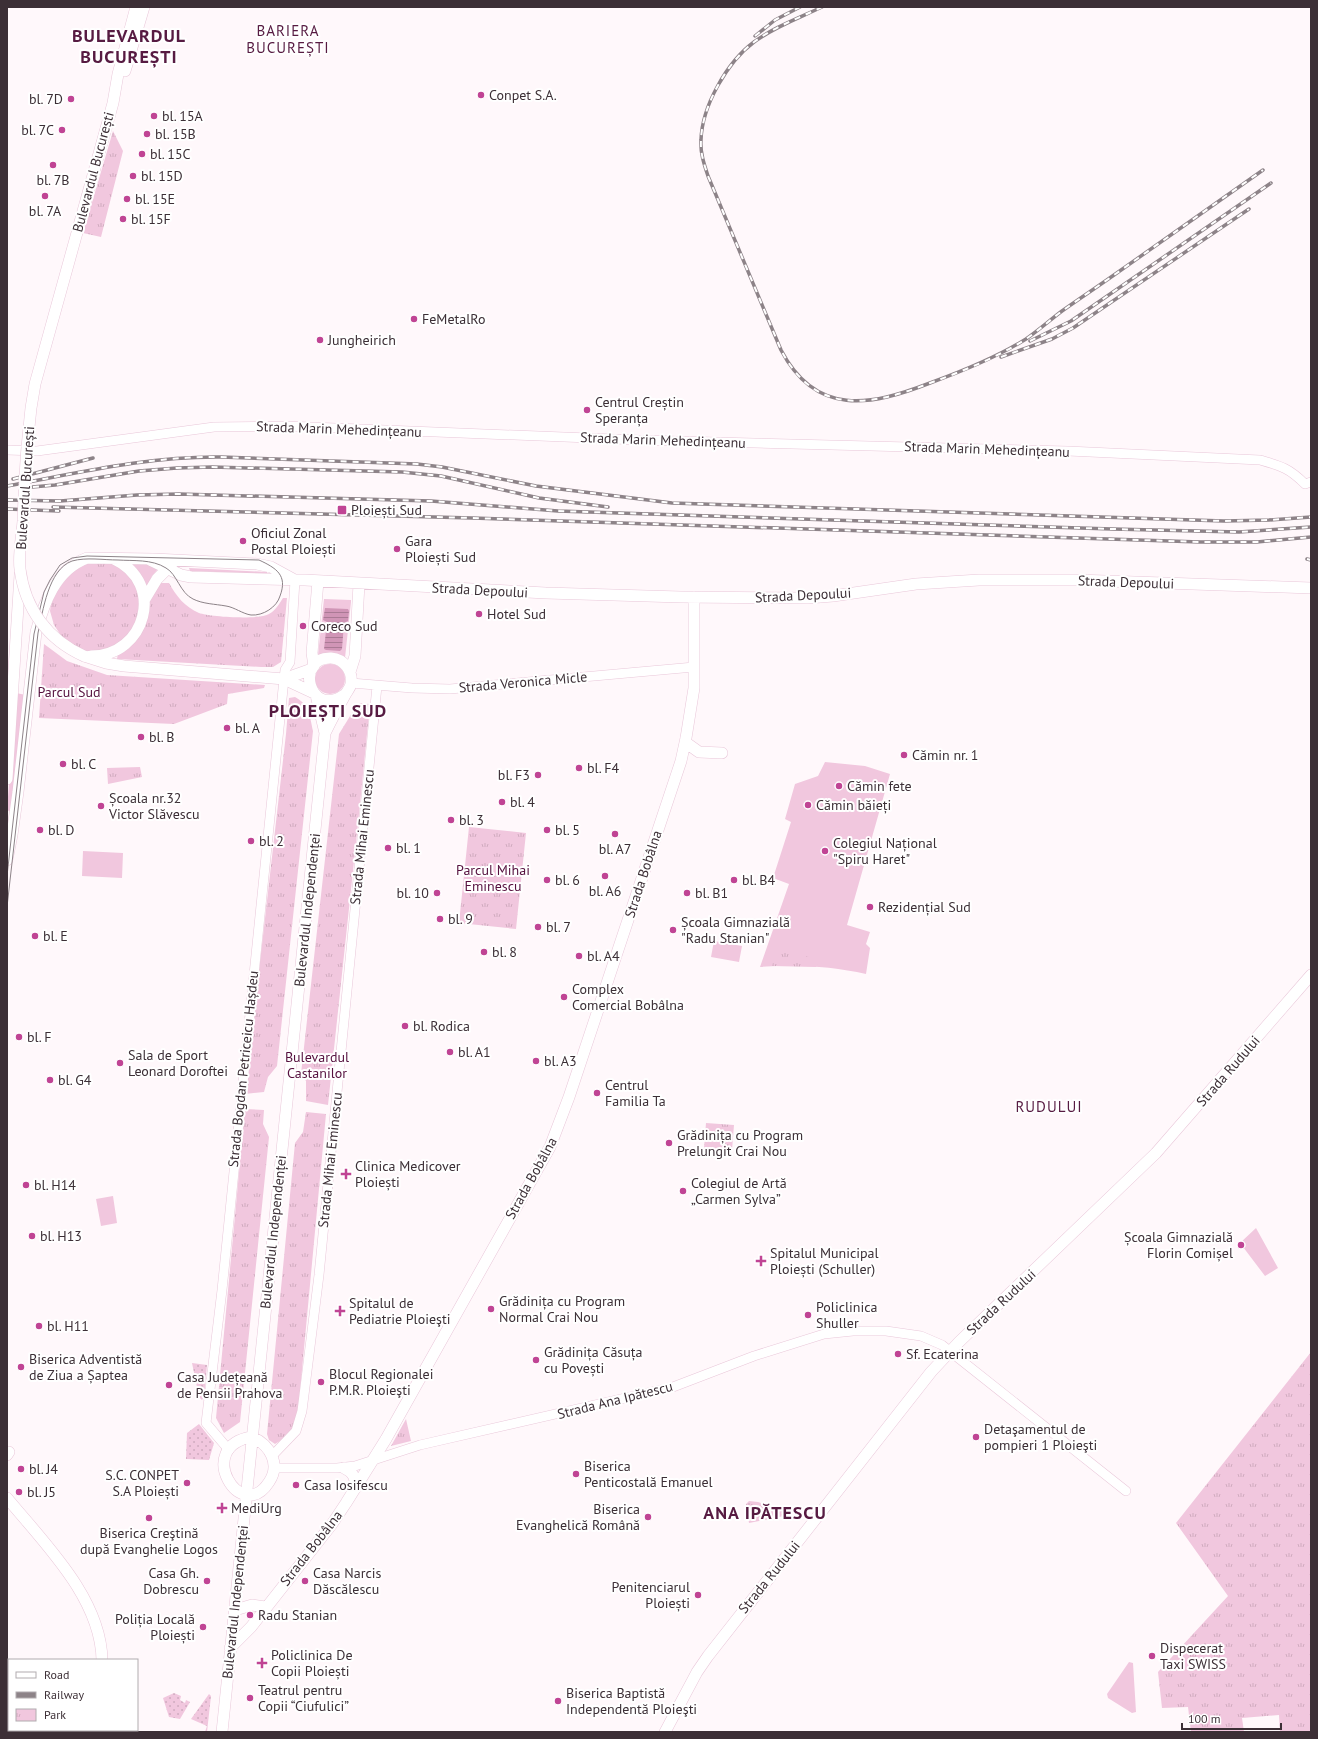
<svg xmlns="http://www.w3.org/2000/svg" width="1318" height="1739" font-family="'PT Sans',sans-serif">
  <style>
    .grass { fill: #f1c7de }
    .park { fill: url(#park-tufts) }
    .garden { fill: url(#garden-dots) }
    .water { fill: url(#water-rules) }
    .lines { fill: none; stroke-linecap: round; stroke-linejoin: round }
    .minor-casing { stroke: #e9c7d9; stroke-width: 10 }
    .major-casing { stroke: #e9c7d9; stroke-width: 12 }
    .minor { stroke: #fff; stroke-width: 9 }
    .major { stroke: #fff; stroke-width: 11 }
    .tram { stroke: #8d8388; stroke-width: 1 }
    .rail-casing { stroke: #8d8388; stroke-width: 3.5 }
    .rail { stroke: #fff; stroke-width: 2; stroke-dasharray: 6; stroke-linecap: butt }
    .major-bridge-casing { stroke: #e9c7d9; stroke-width: 12; stroke-linecap: butt }
    .major-bridge { stroke: #fff; stroke-width: 11 }
    .poi-dot { fill: #c04494; stroke: #fff; stroke-width: 1.5 }
    .labels { text-anchor: middle; stroke-width: 4; stroke-linejoin: round; paint-order: stroke }
    .poi-label { font-size: 14px; fill: #3c2f36; stroke: #fff; text-anchor: start }
    .street-label { font-size: 14px; fill: #3c2f36; stroke: #fff }
    .park-label { font-size: 14px; fill: #56113f; stroke: #fff }
    .neighbourhood-label { font-size: 15px; letter-spacing: 1px; fill: #571b42; stroke: #fff }
    .district-label { font-size: 18px; font-weight: bold; letter-spacing: 1px; fill: #571b42; stroke: #fff }
  </style>
  <defs>
    <pattern id="park-tufts" width="24" height="20" patternUnits="userSpaceOnUse"><rect width="24" height="20" fill="#f1c7de"/><path d="M3 7l-1-3M5 7V3M7 7l1-3M15 17l-1-3M17 17v-4M19 17l1-3" fill="none" stroke="#d0abbf"/></pattern>
    <pattern id="garden-dots" width="8" height="8" patternUnits="userSpaceOnUse"><rect width="8" height="8" fill="#f1c7de"/><path d="M2 2h.1M6 6h.1" fill="none" stroke="#d0abbf" stroke-width="1.8" stroke-linecap="round"/></pattern>
    <pattern id="water-rules" width="6" height="5" patternUnits="userSpaceOnUse"><rect width="6" height="5" fill="#d095b6"/><path d="M0 2.5h6" fill="none" stroke="#aa7a95"/></pattern>
  </defs>
  <rect width="100%" height="100%" fill="#fff8fb"/>
  <path class="grass" d="M130,562L157,565L159,568L152,576L148,585L144,586Z
    M189,568L267,572V574L190,571Z
    M324,599L351,600V602L345,658L318,655Z
    M315 679a15 15 0 1 1 30 0a15 15 0 1 1-30 0Z
    M16,693L26,695L11,812L7,810Z
    M825,762L865,766L890,774L847,925L870,932L866,944L870,948L866,974C832,966 794,964 760,967L789,884L773,878L791,822L785,819L795,784L818,776Z
    M83,851L123,853L122,878L82,876Z
    M714,941L742,946L739,962L711,957Z
    M113,1196L117,1223L101,1226L96,1199Z
    M1256,1228L1278,1268L1265,1276L1240,1243Z
    M1129,1662L1133,1663L1136,1712L1132,1713L1108,1698L1107,1694Z"/>
  <path class="park" d="M113,131L123,151L101,237L83,233Z
    M104,561L117,566L129,575L137,587L140,615L127,639L101,651H87L73,646L62,637L54,625L50,611L52,598L77,564Z
    M160,583H169C176,596 185,607 199,613C210,617 260,620 269,614C276,610 279,604 283,598H287L281,662L273,667H261L117,659L118,653L148,606L153,588Z
    M44,644L67,661L107,675L265,685L264,688L228,694L227,704L174,724L39,718Z
    M295,697C309,704 310,717 313,731L277,1066L268,1077L264,1092L245,1094L286,734L289,698Z
    M360,703L370,704L358,824L328,1105L306,1101V1081L301,1074L339,734L355,708Z
    M140,767L142,777L108,784L107,768Z
    M469,827L526,833L516,929L459,923Z
    M777,948H778L819,960L816,967L772,966Z
    M245,1109L264,1110L263,1124L269,1137L240,1422L224,1433L216,1418Z
    M306,1112L326,1114L299,1402C296,1421 294,1434 275,1444L269,1440L267,1434L295,1143L303,1132Z
    M706,1123L734,1125L732,1150L704,1148Z
    M1311,1352V1732H1280L1279,1715L1242,1718L1244,1732H1191L1188,1707L1162,1708L1158,1672L1228,1596L1176,1523Z
    M406,1419L411,1441L391,1446Z
    M749,1501L758,1502L784,1511V1516L749,1523L746,1504Z"/>
  <path class="garden" d="M192,1363L207,1365L204,1397L202,1400L199,1397Z
    M199,1424L214,1443L209,1460L186,1459L187,1433Z
    M174,1693L181,1696L180,1700L185,1703L186,1700L190,1702L180,1719L169,1717L163,1698Z
    M209,1694L211,1696L207,1732H205L207,1726L191,1719Z"/>
  <path class="water" d="M325,608L348,609L349,611L348,621L344,623L342,649L340,651L326,650L324,649L327,622L323,620Z"/>
  <g class="lines">
    <defs>
      <path id="minor" d="M7,450L37,451L214,427L286,426L639,440L1068,451L1260,460C1281,466 1289,468 1305,484L1311,482
        M351,683L412,688L450,689L694,667
        M229,1450L206,1423L222,1290L284,679L285,670L290,662L295,580
        M272,1456L296,1431L302,1411L319,1275L377,686
        M274,1468H337L355,1466L420,1445L673,1387L754,1356L824,1334L853,1331H886L921,1336L942,1345L1126,1491"/>
      <path id="major" d="M125,71L144,7
        M27,447L31,408L35,384L113,103L118,74L136,7
        M148,559L181,575L191,577L305,580L546,593L681,597L808,598L833,596L916,584L979,580H1077L1311,588
        M145,599L157,579L172,564
        M84,656L106,663L124,666L284,679L314,693
        M91,656C146,656 166,583 114,559
        M314,666L312,653L318,581
        M350,672L355,656L359,584
        M284,679L312,669
        M325,733C331,721 337,709 344,697C346,692 350,689 351,684C353,671 344,659 331,658C294,657 309,719 344,695
        M685,742L699,752L722,753
        M7,779L20,575
        M7,860L12,835L18,792L36,632C44,603 55,570 87,558L154,559L257,564L271,567L293,579
        M252,1437C270,1445 281,1464 269,1482C241,1526 193,1446 252,1437Z
        M7,1455L9,1452
        M344,1468C354,1473 356,1478 355,1489
        M7,1498C44,1543 101,1598 102,1660
        M235,1610L252,1605L265,1607
        M230,1648L251,1627L332,1524L346,1503L386,1439L550,1147L569,1097L681,761L686,738L694,688V597
        M86,1732L87,1730
        M222,1732L325,733L316,695
        M665,1732L697,1672L708,1656L931,1372L959,1342L1156,1153L1311,975"/>
    </defs>
    <use href="#minor" class="minor-casing"/>
    <use href="#major" class="major-casing"/>
    <use href="#minor" class="minor"/>
    <use href="#major" class="major"/>
    <path class="tram" d="M7,876L34,634L44,592L50,580L60,565L72,558L87,556L259,560C276,568 288,575 280,596C277,607 263,616 251,615C243,614 234,607 226,606C215,604 203,604 193,599C180,593 177,574 166,568C152,559 133,561 118,560C104,560 86,557 72,561C48,570 43,611 38,633L7,907"/>
    <defs>
      <path id="rail" d="M822,7C799,18 774,27 754,42C727,62 702,106 701,140C700,152 704,164 708,176L781,350C816,417 871,406 930,383C963,371 996,358 1026,339C1039,330 1050,320 1062,311C1079,299 1097,287 1114,275C1164,240 1213,205 1263,170
        M755,36L775,20L800,7
        M1030,341L1071,321L1271,183
        M1001,357L1052,339L1073,328L1249,209
        M13,479L93,458
        M7,486C78,473 149,456 221,457L417,464L442,467L536,486L672,503L1224,521L1269,520L1311,517
        M21,488L55,485L139,471L177,468L212,467L402,472L441,476L539,498L608,507
        M7,500L60,501L137,495L179,494L431,501L558,511L1112,529L1239,532L1311,527
        M53,507L472,518L1200,542H1257L1311,537
        M7,509L59,511
        M1307,559L1311,560"/>
    </defs>
    <use href="#rail" class="rail-casing"/>
    <use href="#rail" class="rail"/>
    <defs>
      <path id="major-bridge" d="M27,447C25,472 24,496 23,521C22,536 18,554 20,569C25,609 48,640 84,656"/>
    </defs>
    <use href="#major-bridge" class="major-bridge-casing"/>
    <use href="#major-bridge" class="major-bridge"/>
  </g>
  <g class="poi-dot">
    <circle cx="481" cy="95" r="4"/>
    <circle cx="71" cy="99" r="4"/>
    <circle cx="154" cy="116" r="4"/>
    <circle cx="62" cy="130" r="4"/>
    <circle cx="147" cy="134" r="4"/>
    <circle cx="142" cy="154" r="4"/>
    <circle cx="53" cy="165" r="4"/>
    <circle cx="133" cy="176" r="4"/>
    <circle cx="45" cy="196" r="4"/>
    <circle cx="127" cy="199" r="4"/>
    <circle cx="123" cy="219" r="4"/>
    <circle cx="414" cy="319" r="4"/>
    <circle cx="320" cy="340" r="4"/>
    <circle cx="587" cy="410" r="4"/>
    <rect x="337" y="505" width="10" height="10" rx="2"/>
    <circle cx="243" cy="541" r="4"/>
    <circle cx="397" cy="549" r="4"/>
    <circle cx="479" cy="614" r="4"/>
    <circle cx="303" cy="626" r="4"/>
    <circle cx="227" cy="728" r="4"/>
    <circle cx="141" cy="737" r="4"/>
    <circle cx="904" cy="755" r="4"/>
    <circle cx="63" cy="764" r="4"/>
    <circle cx="579" cy="768" r="4"/>
    <circle cx="538" cy="775" r="4"/>
    <circle cx="839" cy="786" r="4"/>
    <circle cx="502" cy="802" r="4"/>
    <circle cx="808" cy="805" r="4"/>
    <circle cx="101" cy="806" r="4"/>
    <circle cx="451" cy="820" r="4"/>
    <circle cx="40" cy="830" r="4"/>
    <circle cx="547" cy="830" r="4"/>
    <circle cx="615" cy="834" r="4"/>
    <circle cx="251" cy="841" r="4"/>
    <circle cx="388" cy="848" r="4"/>
    <circle cx="825" cy="851" r="4"/>
    <circle cx="605" cy="876" r="4"/>
    <circle cx="547" cy="880" r="4"/>
    <circle cx="734" cy="880" r="4"/>
    <circle cx="437" cy="893" r="4"/>
    <circle cx="687" cy="893" r="4"/>
    <circle cx="870" cy="907" r="4"/>
    <circle cx="440" cy="919" r="4"/>
    <circle cx="538" cy="927" r="4"/>
    <circle cx="673" cy="930" r="4"/>
    <circle cx="35" cy="936" r="4"/>
    <circle cx="484" cy="952" r="4"/>
    <circle cx="579" cy="956" r="4"/>
    <circle cx="564" cy="997" r="4"/>
    <circle cx="405" cy="1026" r="4"/>
    <circle cx="19" cy="1037" r="4"/>
    <circle cx="450" cy="1052" r="4"/>
    <circle cx="536" cy="1061" r="4"/>
    <circle cx="120" cy="1063" r="4"/>
    <circle cx="50" cy="1080" r="4"/>
    <circle cx="597" cy="1093" r="4"/>
    <circle cx="669" cy="1143" r="4"/>
    <path d="M344 1168h4v4h4v4h-4v4h-4v-4h-4v-4h4z"/>
    <circle cx="26" cy="1185" r="4"/>
    <circle cx="683" cy="1191" r="4"/>
    <circle cx="32" cy="1236" r="4"/>
    <circle cx="1241" cy="1245" r="4"/>
    <path d="M759 1255h4v4h4v4h-4v4h-4v-4h-4v-4h4z"/>
    <circle cx="491" cy="1309" r="4"/>
    <path d="M338 1305h4v4h4v4h-4v4h-4v-4h-4v-4h4z"/>
    <circle cx="808" cy="1315" r="4"/>
    <circle cx="39" cy="1326" r="4"/>
    <circle cx="898" cy="1354" r="4"/>
    <circle cx="536" cy="1360" r="4"/>
    <circle cx="21" cy="1367" r="4"/>
    <circle cx="321" cy="1382" r="4"/>
    <circle cx="169" cy="1385" r="4"/>
    <circle cx="976" cy="1437" r="4"/>
    <circle cx="21" cy="1469" r="4"/>
    <circle cx="576" cy="1474" r="4"/>
    <circle cx="187" cy="1483" r="4"/>
    <circle cx="296" cy="1485" r="4"/>
    <circle cx="19" cy="1492" r="4"/>
    <path d="M220 1502h4v4h4v4h-4v4h-4v-4h-4v-4h4z"/>
    <circle cx="648" cy="1517" r="4"/>
    <circle cx="149" cy="1518" r="4"/>
    <circle cx="207" cy="1581" r="4"/>
    <circle cx="305" cy="1581" r="4"/>
    <circle cx="698" cy="1595" r="4"/>
    <circle cx="250" cy="1615" r="4"/>
    <circle cx="203" cy="1627" r="4"/>
    <circle cx="1152" cy="1656" r="4"/>
    <path d="M260 1657h4v4h4v4h-4v4h-4v-4h-4v-4h4z"/>
    <circle cx="250" cy="1698" r="4"/>
    <circle cx="558" cy="1701" r="4"/>
  </g>
  <g class="labels">
    <g class="poi-label">
      <text x="489" y="100">Conpet S.A.</text>
      <text x="63" y="104" text-anchor="end">bl. 7D</text>
      <text x="162" y="121">bl. 15A</text>
      <text x="54" y="135" text-anchor="end">bl. 7C</text>
      <text x="155" y="139">bl. 15B</text>
      <text x="150" y="159">bl. 15C</text>
      <text x="141" y="181">bl. 15D</text>
      <text x="53" y="185" text-anchor="middle">bl. 7B</text>
      <text x="135" y="204">bl. 15E</text>
      <text x="45" y="216" text-anchor="middle">bl. 7A</text>
      <text x="131" y="224">bl. 15F</text>
      <text x="422" y="324">FeMetalRo</text>
      <text x="328" y="345">Jungheirich</text>
      <text x="595" y="407">Centrul Creștin<tspan x="595" dy="16">Speranța</tspan></text>
      <text x="351" y="515">Ploiești Sud</text>
      <text x="251" y="538">Oficiul Zonal<tspan x="251" dy="16">Postal Ploiești</tspan></text>
      <text x="405" y="546">Gara<tspan x="405" dy="16">Ploiești Sud</tspan></text>
      <text x="487" y="619">Hotel Sud</text>
      <text x="311" y="631">Coreco Sud</text>
      <text x="235" y="733">bl. A</text>
      <text x="149" y="742">bl. B</text>
      <text x="912" y="760">Cămin nr. 1</text>
      <text x="71" y="769">bl. C</text>
      <text x="587" y="773">bl. F4</text>
      <text x="530" y="780" text-anchor="end">bl. F3</text>
      <text x="847" y="791">Cămin fete</text>
      <text x="109" y="803">Școala nr.32<tspan x="109" dy="16">Victor Slăvescu</tspan></text>
      <text x="510" y="807">bl. 4</text>
      <text x="816" y="810">Cămin băieți</text>
      <text x="459" y="825">bl. 3</text>
      <text x="48" y="835">bl. D</text>
      <text x="555" y="835">bl. 5</text>
      <text x="259" y="846">bl. 2</text>
      <text x="833" y="848">Colegiul Național<tspan x="833" dy="16">"Spiru Haret"</tspan></text>
      <text x="396" y="853">bl. 1</text>
      <text x="615" y="854" text-anchor="middle">bl. A7</text>
      <text x="555" y="885">bl. 6</text>
      <text x="742" y="885">bl. B4</text>
      <text x="605" y="896" text-anchor="middle">bl. A6</text>
      <text x="429" y="898" text-anchor="end">bl. 10</text>
      <text x="695" y="898">bl. B1</text>
      <text x="878" y="912">Rezidențial Sud</text>
      <text x="448" y="924">bl. 9</text>
      <text x="681" y="927">Școala Gimnazială<tspan x="681" dy="16">"Radu Stanian"</tspan></text>
      <text x="546" y="932">bl. 7</text>
      <text x="43" y="941">bl. E</text>
      <text x="492" y="957">bl. 8</text>
      <text x="587" y="961">bl. A4</text>
      <text x="572" y="994">Complex<tspan x="572" dy="16">Comercial Bobâlna</tspan></text>
      <text x="413" y="1031">bl. Rodica</text>
      <text x="27" y="1042">bl. F</text>
      <text x="458" y="1057">bl. A1</text>
      <text x="128" y="1060">Sala de Sport<tspan x="128" dy="16">Leonard Doroftei</tspan></text>
      <text x="544" y="1066">bl. A3</text>
      <text x="58" y="1085">bl. G4</text>
      <text x="605" y="1090">Centrul<tspan x="605" dy="16">Familia Ta</tspan></text>
      <text x="677" y="1140">Grădinița cu Program<tspan x="677" dy="16">Prelungit Crai Nou</tspan></text>
      <text x="355" y="1171">Clinica Medicover<tspan x="355" dy="16">Ploiești</tspan></text>
      <text x="691" y="1188">Colegiul de Artă<tspan x="691" dy="16">„Carmen Sylva”</tspan></text>
      <text x="34" y="1190">bl. H14</text>
      <text x="40" y="1241">bl. H13</text>
      <text x="1233" y="1242" text-anchor="end">Școala Gimnazială<tspan x="1233" dy="16">Florin Comișel</tspan></text>
      <text x="770" y="1258">Spitalul Municipal<tspan x="770" dy="16">Ploiești (Schuller)</tspan></text>
      <text x="499" y="1306">Grădinița cu Program<tspan x="499" dy="16">Normal Crai Nou</tspan></text>
      <text x="349" y="1308">Spitalul de<tspan x="349" dy="16">Pediatrie Ploieşti</tspan></text>
      <text x="816" y="1312">Policlinica<tspan x="816" dy="16">Shuller</tspan></text>
      <text x="47" y="1331">bl. H11</text>
      <text x="544" y="1357">Grădinița Căsuța<tspan x="544" dy="16">cu Povești</tspan></text>
      <text x="906" y="1359">Sf. Ecaterina</text>
      <text x="29" y="1364">Biserica Adventistă<tspan x="29" dy="16">de Ziua a Șaptea</tspan></text>
      <text x="329" y="1379">Blocul Regionalei<tspan x="329" dy="16">P.M.R. Ploieşti</tspan></text>
      <text x="177" y="1382">Casa Județeană<tspan x="177" dy="16">de Pensii Prahova</tspan></text>
      <text x="984" y="1434">Detaşamentul de<tspan x="984" dy="16">pompieri 1 Ploieşti</tspan></text>
      <text x="584" y="1471">Biserica<tspan x="584" dy="16">Penticostală Emanuel</tspan></text>
      <text x="29" y="1474">bl. J4</text>
      <text x="179" y="1480" text-anchor="end">S.C. CONPET<tspan x="179" dy="16">S.A Ploiești</tspan></text>
      <text x="304" y="1490">Casa Iosifescu</text>
      <text x="27" y="1497">bl. J5</text>
      <text x="231" y="1513">MediUrg</text>
      <text x="640" y="1514" text-anchor="end">Biserica<tspan x="640" dy="16">Evanghelică Română</tspan></text>
      <text x="149" y="1538" text-anchor="middle">Biserica Creştină<tspan x="149" dy="16">după Evanghelie Logos</tspan></text>
      <text x="199" y="1578" text-anchor="end">Casa Gh.<tspan x="199" dy="16">Dobrescu</tspan></text>
      <text x="313" y="1578">Casa Narcis<tspan x="313" dy="16">Dăscălescu</tspan></text>
      <text x="690" y="1592" text-anchor="end">Penitenciarul<tspan x="690" dy="16">Ploiești</tspan></text>
      <text x="258" y="1620">Radu Stanian</text>
      <text x="195" y="1624" text-anchor="end">Poliția Locală<tspan x="195" dy="16">Ploiești</tspan></text>
      <text x="1160" y="1653">Dispecerat<tspan x="1160" dy="16">Taxi SWISS</tspan></text>
      <text x="271" y="1660">Policlinica De<tspan x="271" dy="16">Copii Ploiești</tspan></text>
      <text x="258" y="1695">Teatrul pentru<tspan x="258" dy="16">Copii “Ciufulici”</tspan></text>
      <text x="566" y="1698">Biserica Baptistă<tspan x="566" dy="16">Independentă Ploieşti</tspan></text>
    </g>
    <g class="street-label">
      <text transform="translate(93 172) rotate(-75)" y="5">Bulevardul București</text>
      <text transform="translate(339 429) rotate(2)" y="5">Strada Marin Mehedințeanu</text>
      <text transform="translate(663 440) rotate(2)" y="5">Strada Marin Mehedințeanu</text>
      <text transform="translate(987 449) rotate(2)" y="5">Strada Marin Mehedințeanu</text>
      <text transform="translate(25 488) rotate(-86)" y="5">Bulevardul București</text>
      <text transform="translate(1126 582) rotate(2)" y="5">Strada Depoului</text>
      <text transform="translate(480 590) rotate(3)" y="5">Strada Depoului</text>
      <text transform="translate(803 595) rotate(-3)" y="5">Strada Depoului</text>
      <text transform="translate(523 682) rotate(-5)" y="5">Strada Veronica Micle</text>
      <text transform="translate(362 837) rotate(-84)" y="5">Strada Mihai Eminescu</text>
      <text transform="translate(643 874) rotate(-72)" y="5">Strada Bobâlna</text>
      <text transform="translate(307 910) rotate(-84)" y="5">Bulevardul Independenței</text>
      <text transform="translate(243 1069) rotate(-84)" y="5">Strada Bogdan Petriceicu Hașdeu</text>
      <text transform="translate(1228 1071) rotate(-49)" y="5">Strada Rudului</text>
      <text transform="translate(330 1160) rotate(-84)" y="5">Strada Mihai Eminescu</text>
      <text transform="translate(531 1178) rotate(-61)" y="5">Strada Bobâlna</text>
      <text transform="translate(273 1232) rotate(-84)" y="5">Bulevardul Independenței</text>
      <text transform="translate(1001 1302) rotate(-43)" y="5">Strada Rudului</text>
      <text transform="translate(615 1400) rotate(-14)" y="5">Strada Ana Ipătescu</text>
      <text transform="translate(311 1548) rotate(-52)" y="5">Strada Bobâlna</text>
      <text transform="translate(769 1577) rotate(-51)" y="5">Strada Rudului</text>
      <text transform="translate(235 1602) rotate(-84)" y="5">Bulevardul Independenței</text>
    </g>
    <g class="park-label">
      <text x="69" y="697">Parcul Sud</text>
      <text x="493" y="875">Parcul Mihai<tspan x="493" dy="16">Eminescu</tspan></text>
      <text x="317" y="1062">Bulevardul<tspan x="317" dy="16">Castanilor</tspan></text>
    </g>
    <g class="neighbourhood-label">
      <text x="288" y="36">BARIERA<tspan x="288" dy="17">BUCUREȘTI</tspan></text>
      <text x="1049" y="1112">RUDULUI</text>
    </g>
    <g class="district-label">
      <text x="129" y="42">BULEVARDUL<tspan x="129" dy="21">BUCUREȘTI</tspan></text>
      <text x="328" y="717">PLOIEȘTI SUD</text>
      <text x="765" y="1519">ANA IPĂTESCU</text>
    </g>
  </g>
  <rect width="1318" height="1739" fill="none" stroke="#3c2f36" stroke-width="16"/>
  <rect x="8" y="1659" width="130" height="72" fill="#ffffff" stroke="#b1acaf"/>
  <rect x="16" y="1672" width="20" height="6" fill="#ffffff" stroke="#b1acaf"/>
  <text x="44" y="1679" font-size="12" fill="#3c2f36">Road</text>
  <rect x="16" y="1692" width="20" height="6" fill="#8d8388" stroke="#b1acaf"/>
  <text x="44" y="1699" font-size="12" fill="#3c2f36">Railway</text>
  <rect x="16" y="1709" width="20" height="12" fill="url(#park-tufts)" stroke="#b1acaf"/>
  <text x="44" y="1719" font-size="12" fill="#3c2f36">Park</text>
  <path d="M1182 1723v6h99v-6" fill="none" stroke="#3c2f36" stroke-width="2"/>
  <text x="1188" y="1723" font-size="12" fill="#3c2f36" stroke="#ffffff" stroke-width="3" paint-order="stroke">100 m</text>
</svg>
